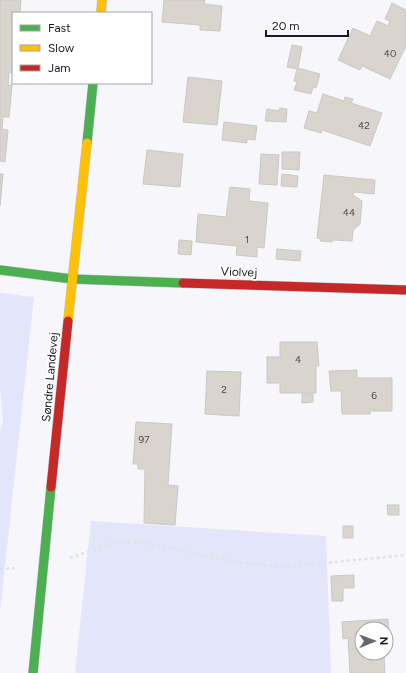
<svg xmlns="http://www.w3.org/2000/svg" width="406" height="673" font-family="Figtree,sans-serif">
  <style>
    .green { fill: #e3e5fb }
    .building { fill: #d9d5ce; stroke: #cbc8c5 }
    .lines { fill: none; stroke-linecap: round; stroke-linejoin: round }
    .fast-casing { stroke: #c2c2cb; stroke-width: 10 }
    .slow-casing { stroke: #c2c2cb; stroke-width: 10 }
    .jam-casing { stroke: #c2c2cb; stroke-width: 10 }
    .path { stroke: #e2e2e4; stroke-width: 2.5; stroke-dasharray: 3 3; stroke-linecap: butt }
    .fast { stroke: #4caf50; stroke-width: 9 }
    .slow { stroke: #ffc107; stroke-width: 9 }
    .jam { stroke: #c62828; stroke-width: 9 }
    .labels { text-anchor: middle; stroke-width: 3.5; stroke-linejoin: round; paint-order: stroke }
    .number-label { font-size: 10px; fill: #48484f }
    .street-label { font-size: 12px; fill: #181925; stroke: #fff }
  </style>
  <rect width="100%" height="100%" fill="#f6f6fb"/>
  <path class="green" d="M0,293L34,297L0,612V430L3,421L0,388Z
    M91,521L326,536L331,673H75Z"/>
  <path class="building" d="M0,0H21L20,13H13L12,40H13V73L9,72L8,85H12L9,117H3L2,129L8,130L5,162L0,161Z
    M164,0H205L204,4L222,6L220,31L200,30V25L162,22Z
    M392,3L406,10V46L390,79L362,66L360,70L338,60L353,28L370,36L377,21L388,26L390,21L385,19Z
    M292,45L302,47L298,68L320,74L316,88L313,87L311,94L294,90L297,82L294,81L297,69L287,67Z
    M188,77L222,81L217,125L183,122Z
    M323,94L344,101L345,97L353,99L351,103L382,113L370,146L322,130L321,133L304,128L309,111L317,113Z
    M280,108L287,109L286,122L265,121L267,109L279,111Z
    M224,122L257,126L255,140L247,139V143L222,140Z
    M147,150L183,154L180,187L143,184Z
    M282,152H300L299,170L282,169Z
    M261,154L279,155L277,185L259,184Z
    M0,174H3L0,206Z
    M282,174L298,176L297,187L281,186Z
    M324,175L375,180L374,194L354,192L353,195L362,201L360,224L353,230L352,241L333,240L332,242L320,241L321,239L317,238Z
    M230,187L250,189L249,201L268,203L264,248L257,247V257L236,255L237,246L196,242L198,214L226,217Z
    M179,240L192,241L191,255L178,254Z
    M277,249L301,251L300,261L276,259Z
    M280,342H317L319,366H316V393H280V383H267V357H280Z
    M357,370V378H392V411H370V414H342L341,391H331L329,371Z
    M207,371L241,372L239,416L205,414Z
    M302,394H313V402L302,403Z
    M136,422L172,424L168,485L178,486L175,525L144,523L145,469H138V464H133Z
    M387,505H399V515H388Z
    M343,526H353V538H343Z
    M354,575V588H343V601H332L331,576Z
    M388,619L389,637H386V629H362V653H384L385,673H350L348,638L343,639L342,622Z"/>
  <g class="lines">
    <defs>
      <path id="fast" d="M87,143L93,83
        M0,270L72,279L183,283
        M33,673L51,487"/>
      <path id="slow" d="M101,13L102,0
        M68,321L87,143"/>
      <path id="jam" d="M183,283L406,290
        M51,487L68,321"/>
    </defs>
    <use href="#fast" class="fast-casing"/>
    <use href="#slow" class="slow-casing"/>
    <use href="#jam" class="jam-casing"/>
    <path class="path" d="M70,558L113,543L141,542L236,562L284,567L406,555
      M0,569L18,568"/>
    <use href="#fast" class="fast"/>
    <use href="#slow" class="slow"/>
    <use href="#jam" class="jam"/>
  </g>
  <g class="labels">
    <g class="number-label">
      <text x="390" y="57">40</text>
      <text x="364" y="129">42</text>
      <text x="349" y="216">44</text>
      <text x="247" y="243">1</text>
      <text x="298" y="363">4</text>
      <text x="224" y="393">2</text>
      <text x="374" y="399">6</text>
      <text x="144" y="443">97</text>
    </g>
    <g class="street-label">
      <text transform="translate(239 272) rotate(2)" y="4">Violvej</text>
      <text transform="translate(50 377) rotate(-85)" y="4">Søndre Landevej</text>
    </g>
  </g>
  <rect x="12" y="12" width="140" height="72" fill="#ffffff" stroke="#a3a3a8"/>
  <rect x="20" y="25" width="20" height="6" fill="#4caf50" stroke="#a3a3a8"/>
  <text x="48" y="32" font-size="12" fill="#181925">Fast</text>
  <rect x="20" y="45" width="20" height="6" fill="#ffc107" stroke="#a3a3a8"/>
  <text x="48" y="52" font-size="12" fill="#181925">Slow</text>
  <rect x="20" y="65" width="20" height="6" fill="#c62828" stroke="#a3a3a8"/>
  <text x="48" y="72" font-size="12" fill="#181925">Jam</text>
  <g transform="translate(374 641) rotate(89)"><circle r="19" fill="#ffffff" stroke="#a3a3a8"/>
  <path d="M0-3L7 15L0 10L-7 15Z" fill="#666670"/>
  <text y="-6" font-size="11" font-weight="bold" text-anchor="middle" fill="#181925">N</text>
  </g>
  <path d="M266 30v6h82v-6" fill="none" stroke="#181925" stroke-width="2"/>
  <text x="272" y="30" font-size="12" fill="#181925" stroke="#ffffff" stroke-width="3" paint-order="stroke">20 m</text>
</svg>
